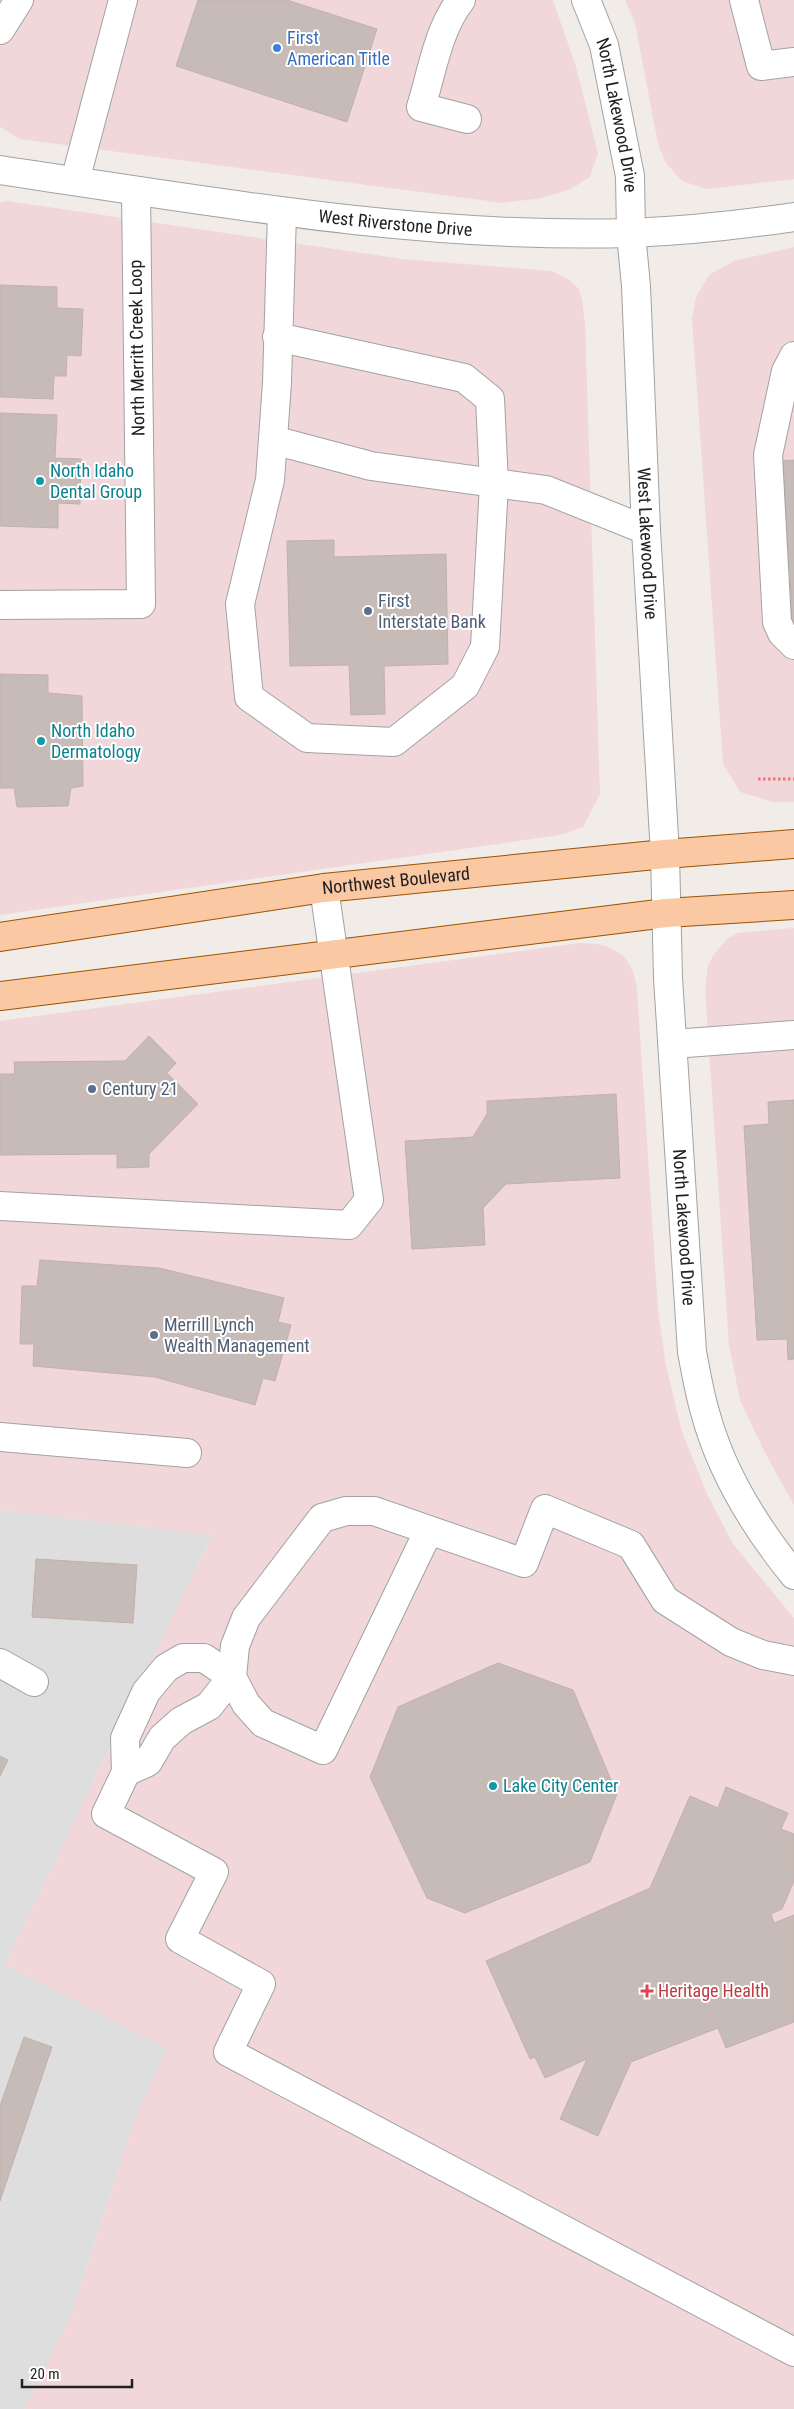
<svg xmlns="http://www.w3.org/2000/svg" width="794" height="2409" font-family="'Roboto Condensed',sans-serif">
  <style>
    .residential { fill: #dfdede }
    .commercial { fill: #f1d7da }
    .building { fill: #c6bbb7; stroke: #c2b1aa }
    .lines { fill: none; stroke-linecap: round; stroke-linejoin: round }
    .minor-casing { stroke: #a2a2a2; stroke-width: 30 }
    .major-casing { stroke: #9a5303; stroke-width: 30 }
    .path { stroke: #f87277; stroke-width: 3; stroke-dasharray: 2.5 2.5; stroke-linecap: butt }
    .minor { stroke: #fff; stroke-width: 28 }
    .major { stroke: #fac8a3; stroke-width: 28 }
    .shop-dot { fill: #3f7fe0; stroke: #fff; stroke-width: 2 }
    .culture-dot { fill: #0f9aa8; stroke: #fff; stroke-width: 2 }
    .service-dot { fill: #5c6f8a; stroke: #fff; stroke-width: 2 }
    .health-dot { fill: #e0444e; stroke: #fff; stroke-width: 2 }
    .labels { text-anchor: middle; stroke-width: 4; stroke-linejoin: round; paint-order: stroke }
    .shop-label { font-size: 18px; fill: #366cbe; stroke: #fff; text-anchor: start }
    .street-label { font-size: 18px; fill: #212121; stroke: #fff }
    .culture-label { font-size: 18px; fill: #0d838f; stroke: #fff; text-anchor: start }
    .service-label { font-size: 18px; fill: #4e5e75; stroke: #fff; text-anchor: start }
    .health-label { font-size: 18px; fill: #be3a42; stroke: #fff; text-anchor: start }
  </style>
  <rect width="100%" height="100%" fill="#f1ece7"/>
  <path class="residential" d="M0,1510L212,1535L5,1965L168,2048L131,2129L72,2314L24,2409H0Z"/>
  <path class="commercial" d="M0,0H553L576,67L598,153L590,177L571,189L542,198L503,203L20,139L0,127Z
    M625,0H794V179L707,189L682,181L666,163L658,144L635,23Z
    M7,201L403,259L551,271L568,279L578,288L582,299L585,323L600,794L583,827L560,835L0,915V203Z
    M794,247V802H773L740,792L723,764L692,319L696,297L709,275L734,261Z
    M794,928V1505L764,1451L740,1400L729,1345L705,990L708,965L714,954L727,939L738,933Z
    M580,943L598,944L611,948L625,957L633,971L637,988L658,1310L666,1366L682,1432L707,1494L733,1544L794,1618V2409H24L72,2314L131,2129L167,2048L5,1965L212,1535L0,1510V1021Z"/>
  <path class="building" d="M198,0H287L377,29L347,122L176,66Z
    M0,285L57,287V308L83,309L81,356L67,355L66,376H54L53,399L0,397Z
    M0,413L57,415L55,458L81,459L80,504L58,503V528L0,526Z
    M794,460V628H792L790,569H781L777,461Z
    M334,540V557L446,554L448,664L384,666L385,714L351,715L349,665L290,666L287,541Z
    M0,674L48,675V693L82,696L83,786L71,788L68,806L17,807L14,788H0Z
    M149,1036L176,1063L167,1073L198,1104L149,1154V1167L117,1168V1154L0,1155V1074H15L14,1062L125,1061Z
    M616,1094L620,1178L506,1184L483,1208L485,1245L412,1249L405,1141L473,1137L487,1114V1101Z
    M794,1100V1359L788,1360L787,1339L757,1340L744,1126L769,1124L768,1102Z
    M40,1260L159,1268L284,1298L278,1322L291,1325L275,1381L263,1378L255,1405L155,1377L33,1366L34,1344H20L22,1286H37Z
    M36,1559L137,1565L133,1623L32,1617Z
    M498,1663L573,1690L617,1794L590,1862L465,1913L427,1898L370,1777L398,1707Z
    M0,1756L8,1760L0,1776Z
    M726,1787L788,1813L781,1829L794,1834V1881L782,1909L771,1914L774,1923L794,1915V2022L726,2048L718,2028L631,2062L598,2136L560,2119L587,2059L545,2078L535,2057L530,2059L486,1961L650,1888L690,1796L718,1808Z
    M24,2037L52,2047L0,2201V2106Z"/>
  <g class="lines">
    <defs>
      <g id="minor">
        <path d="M461,0C438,29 432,72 421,107L467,119"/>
        <path id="s1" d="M586,0L604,45L630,176L631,233L636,286L646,530L665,854L668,978L692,1352C696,1372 699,1392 705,1412C721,1472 755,1527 794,1575"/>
        <path d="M744,0L761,66L794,62"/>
        <path d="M0,30L19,0"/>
        <path id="s2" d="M0,170C209,201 418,239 630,233C685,231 740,225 794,217"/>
        <path d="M75,181L123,0"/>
        <path d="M277,337L464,378L490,399L494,484L485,647L465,686L394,742L307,738L249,697L240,604L270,480L277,383L282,213"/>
        <path d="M794,356L786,371L768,455L777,622L782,633L794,645"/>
        <path d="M273,440L371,466L546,490L646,530"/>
        <path d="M0,605L141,604L136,191"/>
        <path d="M673,1044L794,1035"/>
        <path d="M0,1206L349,1225L369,1200L324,888"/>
        <path d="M0,1437L187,1453"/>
        <path d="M429,1530L323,1750L263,1723L246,1704L232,1677L235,1646L246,1618L322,1518L346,1511H374L524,1563L545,1509L631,1545L665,1600L731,1642L763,1655L794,1661"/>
        <path d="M0,1663L34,1682"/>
        <path d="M126,1772L148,1762L162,1738L181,1721L209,1706L232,1677L204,1658H183L166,1668L146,1692L125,1738L126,1772L106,1814L214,1872L180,1939L261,1984L228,2052L794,2352"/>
      </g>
      <g id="major">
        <path id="s3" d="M0,937L324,888L665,854L794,844"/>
        <path d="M0,996L666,913L794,905"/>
      </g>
    </defs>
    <use href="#minor" class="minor-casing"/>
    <use href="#major" class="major-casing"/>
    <path class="path" d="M758,779H794"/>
    <use href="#minor" class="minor"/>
    <use href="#major" class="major"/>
  </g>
  <circle class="shop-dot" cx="277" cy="48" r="5"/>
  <g class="culture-dot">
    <circle cx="40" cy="481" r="5"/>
    <circle cx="41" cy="741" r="5"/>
    <circle cx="493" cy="1786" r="5"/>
  </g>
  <g class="service-dot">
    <circle cx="368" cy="611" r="5"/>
    <circle cx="92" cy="1089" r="5"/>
    <circle cx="154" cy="1335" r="5"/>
  </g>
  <path class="health-dot" d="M644.5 1983.5h5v5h5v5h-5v5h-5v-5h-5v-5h5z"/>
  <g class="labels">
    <g class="shop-label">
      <text x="287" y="44">First<tspan x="287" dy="21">American Title</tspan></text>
    </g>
    <g class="street-label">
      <text dy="6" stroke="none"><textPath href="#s1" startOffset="120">North Lakewood Drive</textPath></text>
      <text dy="6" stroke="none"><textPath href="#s2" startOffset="399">West Riverstone Drive</textPath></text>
      <text transform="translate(137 348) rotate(-91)" y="6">North Merritt Creek Loop</text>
      <text dy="6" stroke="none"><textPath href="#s1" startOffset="550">West Lakewood Drive</textPath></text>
      <text dy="6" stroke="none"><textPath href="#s3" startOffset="400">Northwest Boulevard</textPath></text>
      <text dy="6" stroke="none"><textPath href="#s1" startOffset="1235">North Lakewood Drive</textPath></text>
    </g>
    <g class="culture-label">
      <text x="50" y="477">North Idaho<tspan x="50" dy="21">Dental Group</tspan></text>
      <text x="51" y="737">North Idaho<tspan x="51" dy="21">Dermatology</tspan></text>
      <text x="503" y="1792">Lake City Center</text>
    </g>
    <g class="service-label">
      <text x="378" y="607">First<tspan x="378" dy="21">Interstate Bank</tspan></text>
      <text x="102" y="1095">Century 21</text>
      <text x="164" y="1331">Merrill Lynch<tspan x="164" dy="21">Wealth Management</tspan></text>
    </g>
    <g class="health-label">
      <text x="658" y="1997">Heritage Health</text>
    </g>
  </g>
  <path d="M22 2379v8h110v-8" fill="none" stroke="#212121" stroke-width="2.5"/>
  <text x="30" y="2379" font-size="15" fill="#212121" stroke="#ffffff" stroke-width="4" paint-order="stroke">20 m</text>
</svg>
